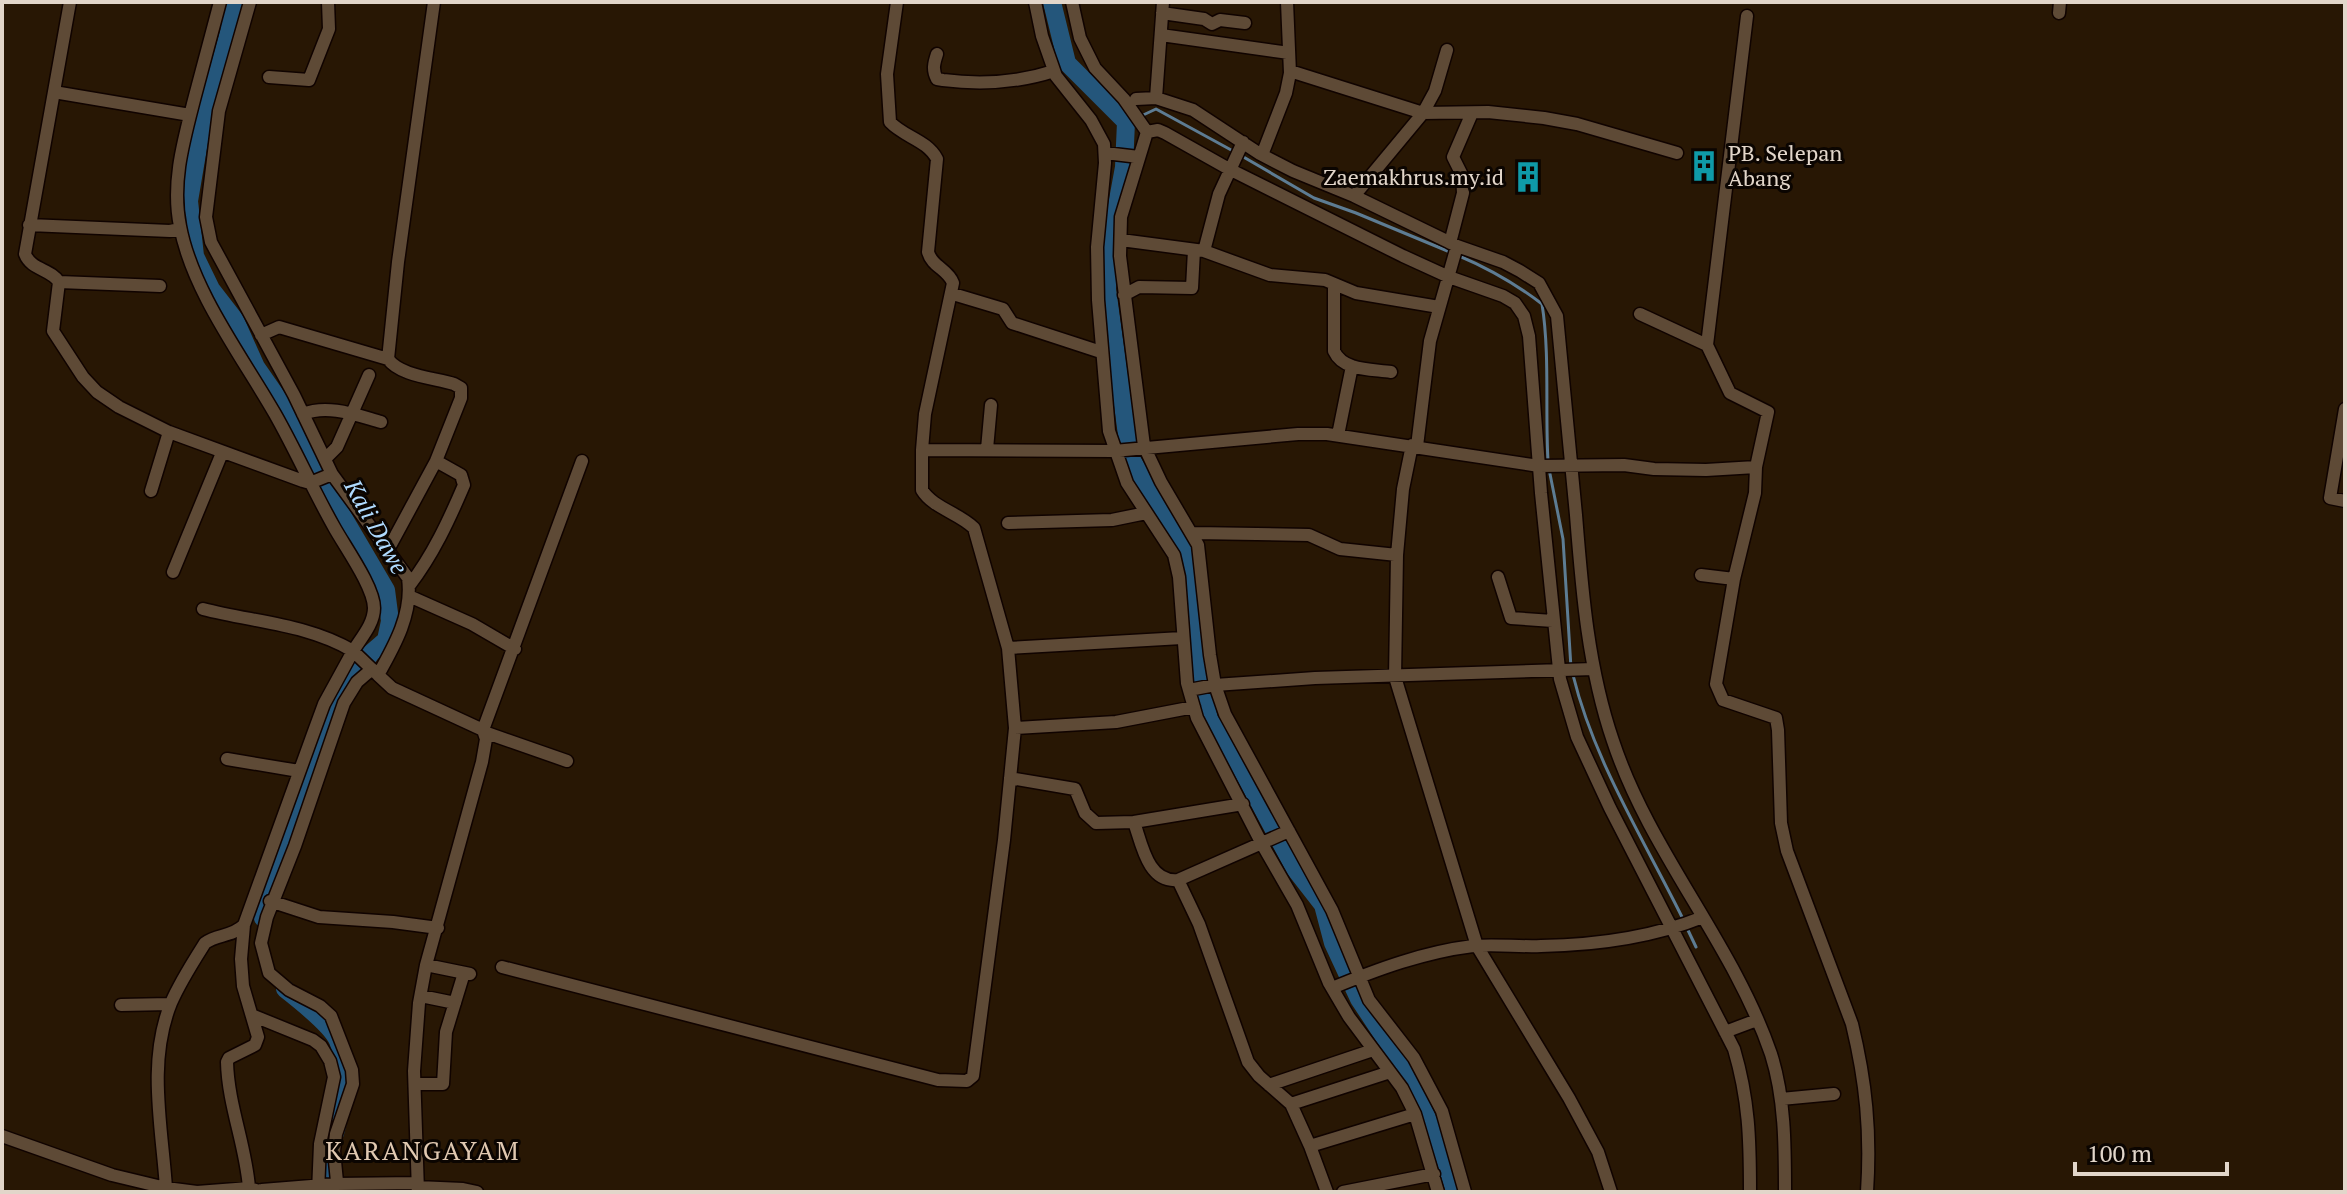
<svg xmlns="http://www.w3.org/2000/svg" width="2347" height="1194" font-family="'PT Serif',serif">
  <style>
    .lines { fill: none; stroke-linecap: round; stroke-linejoin: round }
    .stream { stroke: #5d7c93; stroke-width: 3 }
    .river { stroke: #24567b; stroke-width: 18 }
    .minor-casing { stroke: #100300; stroke-width: 15 }
    .minor { stroke: #5e4a36; stroke-width: 12 }
    .labels { text-anchor: middle; stroke-width: 6; stroke-linejoin: round; paint-order: stroke }
    .poi-label { font-size: 22px; fill: #e2d6ca; stroke: #0b0501; text-anchor: start }
    .water-label { font-size: 24px; font-style: italic; fill: #afdafe; stroke: #0b0501 }
    .quarter-label { font-size: 26px; letter-spacing: 2px; fill: #e1c9b1; stroke: #0b0501 }
  </style>
  <rect width="100%" height="100%" fill="#281704"/>
  <g class="lines">
    <path class="stream" d="M1141,116L1156,109L1233,151
      M1240,155L1314,198L1356,213L1450,252
      M1457,255C1488,268 1516,284 1542,304C1550,354 1545,410 1548,461
      M1549,469L1563,539L1571,668
      M1573,675C1594,761 1644,840 1683,919
      M1686,926L1696,947"/>
    <path class="river" d="M234,2L229,32L200,136L189,201L195,256L211,289L235,320L256,367L290,416L312,464L386,590L390,621L386,640L371,653L335,701L321,735L263,918
      M1052,2L1067,63L1126,122L1124,167L1113,227L1107,289L1120,383L1130,457L1184,547L1195,575L1198,667L1209,719L1235,757L1295,869L1323,905L1333,943L1359,999L1406,1070L1445,1159L1455,1192
      M285,989C299,1000 332,1026 338,1041C349,1068 345,1099 337,1126C331,1149 320,1167 325,1192"/>
    <defs>
      <path id="minor" d="M70,2L25,254C31,270 51,269 59,282L53,331L83,377L97,392L119,407L169,432L303,481L310,483L332,474
        M250,2L219,111L206,217L211,242L294,395L332,474L408,578C413,613 395,645 378,675L392,688L483,730L486,739L482,762L426,965L419,1003L414,1071L418,1192
        M1035,2L1042,36L1056,76L1091,120L1104,144L1105,163L1097,247L1098,300L1109,431L1127,483L1174,555L1179,577L1187,683L1197,718L1262,844L1297,905L1329,983L1349,1017L1402,1088L1415,1114L1438,1192
        M1072,2L1080,38L1095,68L1124,99L1147,132
        M1163,2L1156,98L1193,110L1260,154L1293,171L1354,196L1457,246L1503,262L1520,271L1539,283L1557,316C1564,383 1570,449 1576,515C1582,591 1588,668 1613,741C1650,853 1733,943 1771,1054C1785,1098 1785,1146 1785,1192
        M1162,13L1204,19L1212,24L1220,20L1245,23
        M2059,13L2060,2
        M1161,35L1289,53
        M937,54C934,63 932,70 937,79L943,80C982,85 1017,83 1054,71
        M1290,71L1423,113L1488,112L1544,118L1577,124L1677,153
        M269,77L309,80L329,29L328,2
        M54,92L190,115
        M1136,99L1156,98
        M1147,132L1158,130L1165,133L1229,169L1403,256L1449,277L1503,296L1515,303L1524,316L1529,336L1541,493L1560,679L1577,737L1610,808L1734,1049C1749,1100 1750,1139 1750,1192
        M1147,132L1121,217L1120,256L1144,446L1161,482L1198,545L1210,655L1215,685L1225,714L1332,910L1369,1000L1414,1058L1442,1111L1465,1192
        M1105,153L1139,157
        M1262,155L1286,93L1290,73L1287,2
        M1354,196L1423,113L1435,91L1447,50
        M29,225L170,231L180,229
        M1121,240L1204,251L1270,275L1325,280L1356,293L1439,307
        M1450,243L1463,193L1462,175L1453,157L1472,113
        M1204,251L1219,194L1243,142
        M59,282L160,286
        M1334,284V351C1343,371 1371,369 1391,372
        M953,294L1003,309L1012,323L1101,352
        M1124,295L1139,287L1192,288L1194,250
        M1640,314L1707,345L1730,393L1768,412L1756,467
        M261,335L279,327L388,359
        M1707,345L1747,16
        M2345,409L2330,498L2345,501
        M303,414C328,404 356,415 381,422
        M1338,435L1352,366
        M1412,445L1403,489L1397,555L1395,677L1477,946L1569,1098L1598,1152L1611,1192
        M1417,446L1430,341L1457,246
        M987,449L991,405
        M922,450L1114,451L1298,434H1327L1539,466L1624,465L1654,469L1706,470L1756,467L1755,493L1734,579L1701,575
        M325,459L337,447L369,375
        M151,491L169,432
        M1008,523L1112,520L1146,513
        M1194,533L1309,535L1340,549L1397,555
        M389,548L436,461
        M173,572L222,453
        M1498,577L1511,618L1553,621
        M1734,579L1716,684L1723,700L1776,718L1778,730L1781,823L1787,851L1852,1024C1866,1082 1871,1132 1867,1192
        M409,586C433,555 449,520 464,485L461,475L436,461L461,398V388L454,384C435,378 400,376 388,359L398,262L434,2
        M409,596L472,624L515,649
        M203,609C253,622 308,624 353,651C361,638 374,624 374,608C374,587 345,547 334,527C313,490 296,451 275,414C243,358 192,291 180,226C171,182 184,139 195,96C203,65 212,33 220,2
        M1008,648L1182,638
        M1189,690L1215,685L1315,678L1593,669
        M1015,728L1116,722L1194,707
        M483,730L582,461
        M484,732L567,761
        M227,759L299,771
        M1010,778L1075,789L1085,813L1096,823L1134,822C1142,845 1148,883 1178,880L1289,831
        M1134,822L1243,804
        M1178,880L1199,924L1248,1062L1259,1076L1291,1104L1390,1072
        M270,901L319,917L393,922L438,928
        M244,925L241,959L243,986L258,1037L255,1045L229,1058L227,1062C228,1105 246,1146 249,1188
        M426,965L470,974
        M502,967L938,1080L967,1081L973,1076L1004,840L1015,728L1008,648L974,528C959,513 933,508 922,490V450L925,414L953,283C948,269 932,267 928,252L937,159C927,140 904,137 890,122L887,74L897,2
        M1332,988C1378,969 1424,952 1473,946C1495,944 1519,947 1541,946C1597,945 1651,938 1703,917
        M421,996L455,1003
        M121,1005L170,1004
        M254,1016L313,1040L321,1046L330,1061L334,1077L320,1144L318,1192
        M1725,1032L1757,1020
        M415,1084H443L446,1032L464,973
        M1269,1085L1373,1050
        M1781,1099L1834,1094
        M1291,1104L1310,1146
        M2,1136L112,1175L166,1188L197,1192L249,1188L263,1192
        M417,1187L463,1189L477,1192
        M166,1188C162,1127 147,1062 171,1003C180,982 193,962 205,943C217,934 232,937 244,925L313,734L324,704L353,651L378,675
        M262,1190L336,1184L417,1183
        M338,1192L334,1151L336,1134L353,1084L352,1070L331,1016L320,1006L289,990L269,973L261,943L267,917L295,846L344,703L357,682L372,669
        M1327,1192L1310,1146L1415,1114
        M1343,1192L1434,1174"/>
    </defs>
    <use href="#minor" class="minor-casing"/>
    <use href="#minor" class="minor"/>
  </g>
  <defs>
    <symbol id="building-bare" viewBox="-9 -9 18 18"><path d="M-4-6H4V6H1V3H-1V6H-4ZM-2.5-4.3h1.7v1.8h-1.7ZM.8-4.3h1.7v1.8H.8ZM-2.5-1h1.7V.8h-1.7ZM.8-1h1.7V.8H.8Z" fill="#0f9aa8" stroke="#0b0501" stroke-width="2.5" paint-order="stroke"/></symbol>
  </defs>
  <g fill-rule="evenodd">
    <use href="#building-bare" x="1682" y="144" width="44" height="44"/>
    <use href="#building-bare" x="1506" y="155" width="44" height="44"/>
  </g>
  <g class="labels">
    <g class="poi-label">
      <text x="1728" y="161">PB. Selepan<tspan x="1728" dy="25">Abang</tspan></text>
      <text x="1504" y="185" text-anchor="end">Zaemakhrus.my.id</text>
    </g>
    <g class="water-label">
      <text transform="translate(376 527) rotate(61)" y="8">Kali Dawe</text>
    </g>
    <g class="quarter-label">
      <text x="423" y="1160">KARANGAYAM</text>
    </g>
  </g>
  <rect width="2347" height="1194" fill="none" stroke="#e2d6ca" stroke-width="8"/>
  <path d="M2075 1162v12h152v-12" fill="none" stroke="#e2d6ca" stroke-width="4"/>
  <text x="2087" y="1162" font-size="24" fill="#e2d6ca" stroke="#0b0501" stroke-width="6" paint-order="stroke">100 m</text>
</svg>
